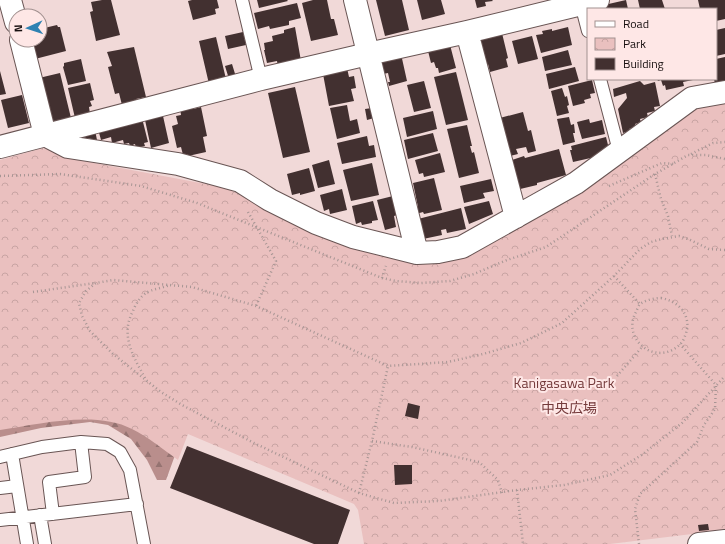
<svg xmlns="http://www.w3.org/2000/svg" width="725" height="544" font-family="'Titillium Web','Noto Sans JP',sans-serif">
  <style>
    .forest { fill: url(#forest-firs) }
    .park { fill: url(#park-crowns) }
    .building { fill: #423030 }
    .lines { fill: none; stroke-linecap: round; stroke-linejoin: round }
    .service-casing { stroke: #695554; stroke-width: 14 }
    .minor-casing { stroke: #695554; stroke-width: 24 }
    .path { stroke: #a79594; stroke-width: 2.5; stroke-dasharray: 1 3; stroke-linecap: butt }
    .service { stroke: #fff; stroke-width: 12 }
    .minor { stroke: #fff; stroke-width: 22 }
    .labels { text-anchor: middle; stroke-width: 4; stroke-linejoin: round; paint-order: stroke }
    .park-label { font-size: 14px; fill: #74393a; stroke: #fee7e6 }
  </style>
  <defs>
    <pattern id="forest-firs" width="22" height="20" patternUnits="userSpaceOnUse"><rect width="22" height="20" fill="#b98e8c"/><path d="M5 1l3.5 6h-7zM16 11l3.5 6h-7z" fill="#957371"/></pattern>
    <pattern id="park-crowns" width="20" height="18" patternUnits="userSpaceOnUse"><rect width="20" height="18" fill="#eac0bf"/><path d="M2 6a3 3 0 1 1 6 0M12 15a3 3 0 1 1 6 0" fill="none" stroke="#c8a4a3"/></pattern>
  </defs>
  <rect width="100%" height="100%" fill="#f1d9d8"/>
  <path class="forest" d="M0,390L182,436L166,480H157L147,460L131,439L108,425L90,422L41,428L0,437Z"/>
  <path class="park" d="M725,103V530L610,544H364L358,510L354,504L188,434L178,460C164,450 147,436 132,429C97,410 38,424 0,430V160L43,148L73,159L227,188L291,222L401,259L581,189L698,108Z"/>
  <path class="building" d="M102,0H111L120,35L96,41L90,12L93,11L91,2Z
    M192,0H217L219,8L215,9L216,14L193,20L188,1Z
    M257,0H287L288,1L259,8Z
    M313,0H327L331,19H334L338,35L311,41L302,3Z
    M376,0H402L409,30L385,36Z
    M417,0H441L445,14L422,20Z
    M475,0H492L493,1L485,2L486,6L477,8Z
    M626,0L628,9H591V8Z
    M638,0H662L665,9H640Z
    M698,0H725V19L716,21V9H700Z
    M297,3L301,18L289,21V25L270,29L269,26L258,29L254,13Z
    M57,25L58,27H60L66,51L35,59L30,40H40V29Z
    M295,27L301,61L278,67L277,61L267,63L264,50H265L264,43L273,41L272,36L284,33V30Z
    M568,27L572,45L541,53L536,35L543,34L542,31L552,29V31Z
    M725,28V54L716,56V30Z
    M501,29L508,58L506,59L508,67L490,72L488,64H486L478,35Z
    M243,32L246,45L228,49L225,36Z
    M532,36L538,59L518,64L512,41Z
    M216,37L226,79L209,84L199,41Z
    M449,41L456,68L439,73L438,68H436L434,62L431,63L427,47Z
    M134,47L146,97L136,99L137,102L122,105L119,93L115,94L108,67L112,66L107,52Z
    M568,50L572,65L545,71L542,57Z
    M401,54L407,81L389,86L388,82H390L388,73L383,74L379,60Z
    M725,57V82L715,84L714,79H716V59Z
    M81,59L86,81L68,85L63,67L64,66V63Z
    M232,64L236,77L229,79L225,66Z
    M575,67L579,81L549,89L546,74Z
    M347,68L349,77L354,76L356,88L351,89L354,101L329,106L323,74Z
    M0,71L6,94L0,95Z
    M456,72L468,120L446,125L434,77Z
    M60,73L71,118L49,123L39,78Z
    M657,79H693V80L683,82L684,86L666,90L665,85L663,86L661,80L658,81Z
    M592,80L595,93L590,94L591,98L584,100L585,103L573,106L568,86Z
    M424,81L431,108L414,112L407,85Z
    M640,81L644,85L655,82L660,106L654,107L655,111L647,113L648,117L640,119L641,122L635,124L636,127L629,129L630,131L623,133L618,109L627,98L626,93L614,97L613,89Z
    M90,83L94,100L90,101L92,106L89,107L90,114L75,118L68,88Z
    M295,87L310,152L283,158L268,93Z
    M562,88L565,97L567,96L569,105L567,106L569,113L557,116L551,91Z
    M22,95L29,123L8,128L1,100Z
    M192,105L193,109L201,107L207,136L203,137L206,152L188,156L187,154L183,155L181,147L177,148L172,126L178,124L176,116L181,115L180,108Z
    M347,105L350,121L357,119L360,133L337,139L330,108Z
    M372,108L374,118L367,120L365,109Z
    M433,111L437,129L407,137L403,118Z
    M523,112L528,131L531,130L536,151L528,153L526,147L516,149L518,154L506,157L496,119Z
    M163,116L169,143L151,148L145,120Z
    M569,117L571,125L574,124L575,133H573L575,142L563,145L557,119Z
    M142,118L148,142L144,143L145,146L136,148L135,144L130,146L129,143L124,144L123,140L112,143L111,137L101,140L98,129Z
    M589,119L590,123L602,120L605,134L582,139L577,122Z
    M467,125L472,146H470L472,153L474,152L479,173L459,178L447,129Z
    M95,130L97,140L81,137L80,133Z
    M433,133L438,151L408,159L404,140Z
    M367,136L369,146L374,145L376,157L342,164L337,143Z
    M606,137L608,145L595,157L573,162L570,150H572L571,146Z
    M559,149L566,175L537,183V185L516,190L510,166L514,165L512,160L524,156L525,158Z
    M440,153L445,172L424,177L423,173L419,174L415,160Z
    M329,160L335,184L318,188L312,165Z
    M372,163L379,195L351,201L343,170Z
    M309,168L315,191L300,195V193L292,195L287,174Z
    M434,178L442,210L424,214L423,212L416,214L415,207H418L413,183Z
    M491,179L494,191L483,193L485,198L464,203L460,186Z
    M342,189L347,210L330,214L329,209L324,211L320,195Z
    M393,196L397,215L394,216L396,227L385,230L377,200Z
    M373,201L378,220L372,221V223L362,225L361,222L356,224L352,206Z
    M489,201L493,214L469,224L464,207Z
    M461,208L466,229L447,233L446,229L441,230L442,235L423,239L418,219Z
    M408,403L420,406L418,419L405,416Z
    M187,446L350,510L338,544H314L170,488Z
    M394,465H412V484L395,485Z
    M708,524L709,530L699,531L698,525Z"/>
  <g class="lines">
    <defs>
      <path id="service" d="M242,0L261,79
        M581,4L588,31
        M600,79L619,151
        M12,454L27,544
        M0,457L42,447L81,442L107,444L120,452L130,470L144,544
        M0,488L17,486
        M53,514L49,482L85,477L81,442
        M40,515L45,544
        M0,520L137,504"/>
      <path id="minor" d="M10,0L16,22
        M355,0L417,253
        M467,32L516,217
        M21,40L45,135L68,147L178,164L240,181L270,200L316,223L353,237L417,253L438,252L462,247L576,183L692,98L725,92
        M0,147L261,79L368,54L467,32L598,0
        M699,544L725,541"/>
    </defs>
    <use href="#service" class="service-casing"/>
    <use href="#minor" class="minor-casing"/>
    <path class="path" d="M691,154L713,143L725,142
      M655,174L661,199L668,216L672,236
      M0,176L60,174L141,186L197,203L382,278L396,281L421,283L450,281L474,274L507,260L546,247L655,174L688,155H706L725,159
      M609,186L662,163L674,164
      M248,212L276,261L256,306
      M725,250L709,249L688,239L679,236L662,239L651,242L640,249L614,276L562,323L521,343L483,354L448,362L388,366L256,306L192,287L113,280L96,283L86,291L79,303L82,316L90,331L113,354L161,392L182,405L254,443L359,493L394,503L439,501L517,490L564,485L610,475L643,454L682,423L725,376
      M614,276L640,304
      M382,278L386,266
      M33,292L95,283
      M661,298C679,301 693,316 685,336C683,343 677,348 670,351C647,360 623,335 636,312C637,310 638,306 640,304C646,300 654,298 661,298Z
      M617,376L642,347
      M145,378C133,356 120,335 133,311C135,305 140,297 146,293C152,289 162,288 170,285
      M372,441L412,447L479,462L498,480L502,493
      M517,490L523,544
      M359,493L372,441L388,366
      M639,544L635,509L640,494L697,442L704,425L715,409L716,385L680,344"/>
    <use href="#service" class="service"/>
    <use href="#minor" class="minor"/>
  </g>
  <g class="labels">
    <g class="park-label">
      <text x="564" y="388">Kanigasawa Park</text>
      <text x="569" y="413">中央広場</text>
    </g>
  </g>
  <rect x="587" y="8" width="130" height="72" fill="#fee7e6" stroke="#a29190"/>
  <rect x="595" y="21" width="20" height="6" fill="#ffffff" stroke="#a29190"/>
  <text x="623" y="28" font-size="12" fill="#181010">Road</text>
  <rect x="595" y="38" width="20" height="12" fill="url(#park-crowns)" stroke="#a29190"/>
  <text x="623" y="48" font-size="12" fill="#181010">Park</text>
  <rect x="595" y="58" width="20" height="12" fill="#423030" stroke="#a29190"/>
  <text x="623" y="68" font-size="12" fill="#181010">Building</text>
  <g transform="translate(28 28) rotate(267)"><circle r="19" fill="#fee7e6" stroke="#a29190"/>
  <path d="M0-3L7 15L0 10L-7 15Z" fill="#2f82b2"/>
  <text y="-6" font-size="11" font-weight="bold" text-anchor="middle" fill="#181010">N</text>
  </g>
</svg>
